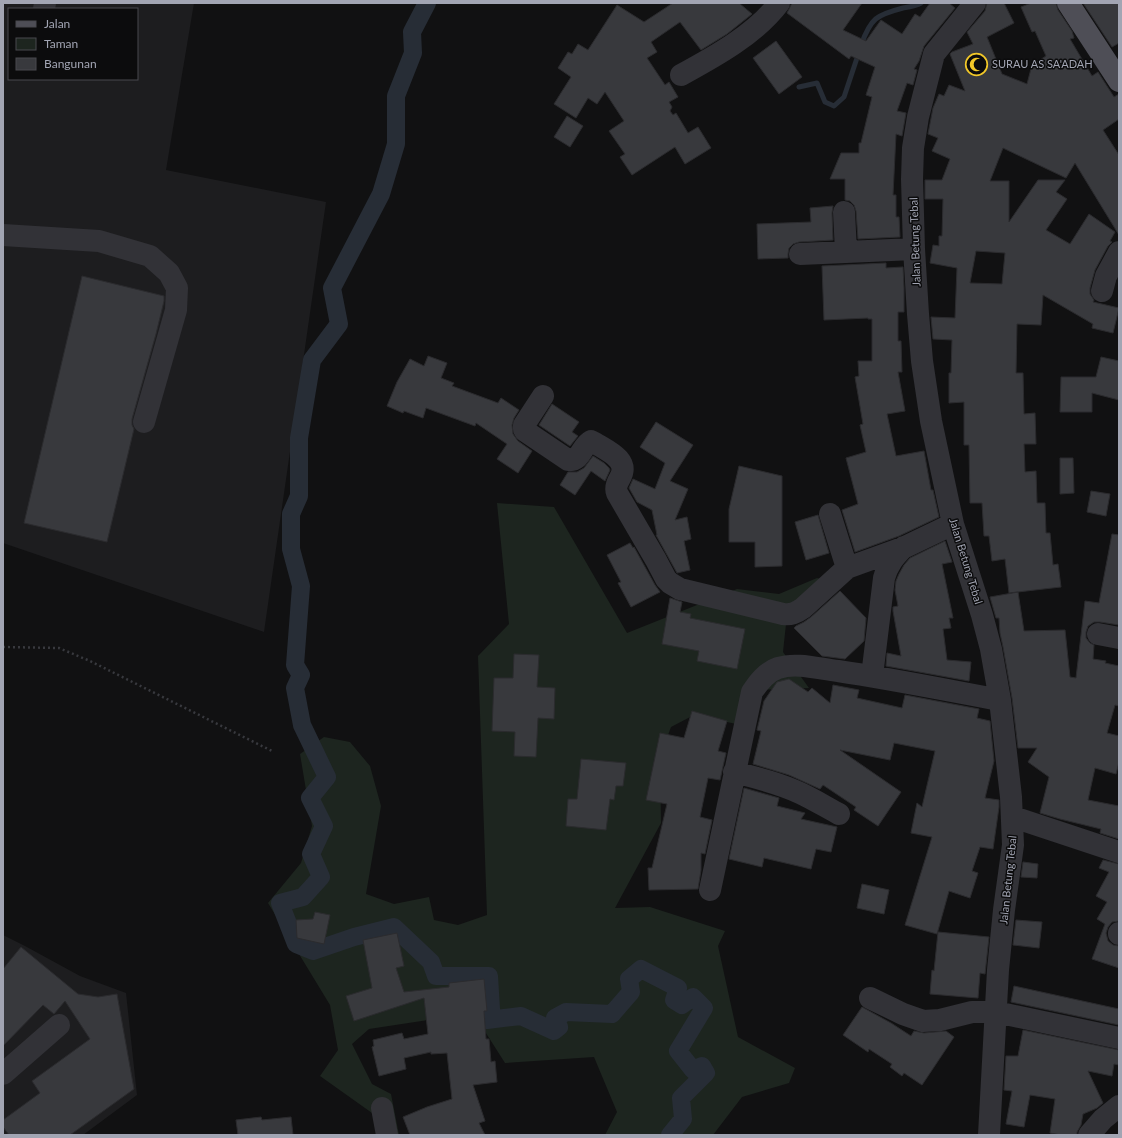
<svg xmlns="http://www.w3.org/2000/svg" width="1122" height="1138" font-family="Lato,sans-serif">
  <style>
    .built { fill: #1d1d1f; fill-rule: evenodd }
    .green { fill: #1d251f }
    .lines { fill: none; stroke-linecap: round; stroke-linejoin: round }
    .stream { stroke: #272d36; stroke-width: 5 }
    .canal { stroke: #272d36; stroke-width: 18 }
    .building { fill: #38393d; stroke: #2b2b2e; fill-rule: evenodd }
    .path { stroke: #38393e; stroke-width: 2.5; stroke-dasharray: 2 3; stroke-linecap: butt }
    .minor { stroke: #323237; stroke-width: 22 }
    .major { stroke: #4e4e56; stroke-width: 22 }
    .labels { text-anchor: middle; stroke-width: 3; stroke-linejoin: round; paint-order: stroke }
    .poi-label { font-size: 11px; fill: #a2a5b3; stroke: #0c0c0d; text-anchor: start }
    .street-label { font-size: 11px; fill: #a2a5b3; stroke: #0c0c0d }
  </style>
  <rect width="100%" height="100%" fill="#111112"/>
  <path class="built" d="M3,3H194L166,170L326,202L264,632L3,543ZM9,9H137V79H9Z
    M3,935L25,946L80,976L126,993L137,1095L83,1135H3Z"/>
  <path class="green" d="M497,503L554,507L627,633L737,589L779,594L817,578L835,582L786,624L783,652L809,688L756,690L741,725L694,715L671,727L660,757L661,823L615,908L650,907L725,931L718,946L738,1037L795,1068L789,1083L742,1097L713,1135H605L617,1112L594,1057L505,1063L477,1019L461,1015L369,1029L352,1044L372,1084L391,1094L399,1135H380L372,1113L320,1076L338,1050L330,1005L268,903L301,863L312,826L300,754L324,737L350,742L370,766L381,806L366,894L394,904L429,897L434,920L458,925L487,915L478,656L509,624Z"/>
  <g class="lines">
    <path class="stream" d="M861,45C871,18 876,15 903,8C909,7 916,6 921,3
      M799,87L817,83L825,102L834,106L844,97L859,52"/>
    <path class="canal" d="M427,3L412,32L413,53L396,96V144L381,194L332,288L339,324L312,360L299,438V496L291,514V549L301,586L295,665L301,675L295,688L302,725L327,777L310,798L324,826L311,854L321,877L303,897L280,903L296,944L313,951L354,937L394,927L431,962L436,976H489L491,1009L487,1020L521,1016L554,1031L559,1027L555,1018L566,1012L612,1014L631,992L629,979L641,969L678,988L674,1000L682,1005L693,997L704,1008L678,1051L693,1070L702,1066L706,1073L681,1098L683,1119L670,1135"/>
  </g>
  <path class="building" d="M673,3H739L752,14L727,34L701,50L680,22L651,42L657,52L647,58L665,85L669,82L678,97L669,102L672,107L670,111L673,115L676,113L688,133L698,127L711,148L685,164L675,147L632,175L620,157L625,154L609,131L624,121L605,92L597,104L588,98L576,118L554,104L571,77L558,68L568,52L572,54L578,44L588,50L617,5L644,22Z
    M792,3H862L843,30L866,41L881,20L902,34L915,14L920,17L930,3H949L955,8L924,46L919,61L914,69L917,70L913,85L907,83L897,111L906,113L902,136L896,134L893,195H896V217H899L900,237L858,239L856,211L854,205L850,201L845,200V179H830L841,153H859V143H861L872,97L866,95L875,67L851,56L849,59L787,13Z
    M987,3H1004L1014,23L987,37L1002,74L1027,84L1032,65L1046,56L1035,31L1032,32L1021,7L1031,3H1056L1058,10L1072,31L1074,38L1070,39L1092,76L1098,72L1114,97L1119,94V119L1103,130L1119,155V235L1075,163L1066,178L1003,148L990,181H1009V222L1038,180H1065L1056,192L1067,199L1046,230L1070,244L1089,214L1115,232L1110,241L1112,242L1108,246L1095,270L1090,288V294L1094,300L1093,302L1119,308L1113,333L1092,328L1093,324L1043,295L1041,325L1017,324L1016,373H1023L1024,414L1035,413L1036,444H1024L1025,472L1036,471L1037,503H1045L1046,533H1050L1053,565L1058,564L1061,587L1009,593L1005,559L992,561L989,536H984L982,503H970L969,445H964V402L949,403V373H951L952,340L933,339L931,317L955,318L957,268L930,263L933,245L939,246V236H942L943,199H925V180H942L950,159L932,151L938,138L928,134L933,108L939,94L944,96L949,85L965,91L950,54L952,52L973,44L967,32L985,11ZM976,251L1005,253L1002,284L970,283Z
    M1083,3H1119V43L1112,47Z
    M776,41L802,77L779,94L753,58Z
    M567,116L583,126L570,147L554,137Z
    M833,206L832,213L833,240L799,242L793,244L789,248L788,254V258L758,259L757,224L811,222L810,208Z
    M886,263V268L903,267L904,288V312H898V341H901L902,372H898L905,411L887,414L896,456L924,451L931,490H933L939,517L899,536L855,552L842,510L858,504L846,458L866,452L860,425L863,424L855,377L859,376L858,361H872V319H868V318L824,320L822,266Z
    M82,276L164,296V301L156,334L132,419V425L134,429L107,542L24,523Z
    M428,356L447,363L441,378L454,383L452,386L498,403L501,398L519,410L514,418L512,425L513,434L518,441L532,451L518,473L497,459L507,444L476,423L475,426L426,408L423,418L404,411L403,413L387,406L397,382L410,359L424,366Z
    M1101,357L1119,361V400L1092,393V412H1060L1061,377H1096Z
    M552,404L579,422L572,432L578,436L570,446L539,425Z
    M656,422L693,445L670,481L688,489L675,520L687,517L691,539L684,541L690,570L677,573L656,535H657L652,510L637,502L629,488L633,479L655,489L665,463L640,447Z
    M593,456L604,463L609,468L610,470L605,481L591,471L575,495L560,485L568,472H577L584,468Z
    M1060,458H1073L1074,493L1060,494Z
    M739,466L782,476V566L755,567V542H729V509Z
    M1091,491L1110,494L1106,516L1087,512Z
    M818,515L829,553L806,560L795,522Z
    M1112,534L1119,535V625L1100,622H1094L1088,626L1086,632V638L1090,643L1094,645L1093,659L1106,661L1105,663L1119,666V706L1115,705L1107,733L1119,736V762L1116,774L1095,768L1088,800L1119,806V839L1100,833L1101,829L1060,819L1040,813L1049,777L1028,762L1037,748H1018L1012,698L1003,647L1000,633L999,618H996L990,597L1018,592L1024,631L1065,630L1070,677L1076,678L1085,601L1099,603Z
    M945,541L952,562L942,564L953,618H949L951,628L943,629L947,660L971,662L969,681L886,666L887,653L901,656L893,611V607L898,606L895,590L896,581L899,574L904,565L910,558Z
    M630,543L633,548L634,547L655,585L660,592L631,607L618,583L621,582L607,555Z
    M840,591L866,618L864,641L845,659L822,656L794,628L796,626L804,622L811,617Z
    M670,598L682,602L680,612L691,614L690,618L745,629L737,669L697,661L699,651L662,644Z
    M514,654L539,655L537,687L555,688L554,719L538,718L536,757L514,756L515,732L492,731L494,678H513Z
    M789,679L808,692L812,688L830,703L833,685L859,690L857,698L902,708L905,695L979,709L977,718L990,721L994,761L985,798L999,800V807L993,849L980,847L972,871L978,873L970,898L949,891L937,934L905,925L932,837L911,833L917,803L922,807L935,751L894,743L890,760L840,750L901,792L878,826L854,810L856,807L823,785L820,789L789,775L753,764L761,731L757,730L764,701L777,682Z
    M692,711L727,721L718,751L726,753L720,780L708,778L700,817L712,820L705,854L701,853V870L698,889L649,890L648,868H652L667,804L646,800L660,733L684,738Z
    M581,759L626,763L623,786H616L614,800L610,799L606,830L566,826L568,799H577Z
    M744,788L779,798L777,806L805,813L801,819L837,827L831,852L816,849L811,869L764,858L762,867L729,859Z
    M1103,860L1119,864V921L1112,922L1108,927L1106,933L1108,941L1113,945L1119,946V968L1092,959L1105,924L1097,919L1107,902L1096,896L1109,872L1099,868Z
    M1023,862L1038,864L1037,878L1021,877Z
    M862,884L889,890L884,914L857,908Z
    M315,912L330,915L324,944L297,938L296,920L313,919Z
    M1016,920L1042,922L1039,948L1013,945Z
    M938,932L989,937L985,974L980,973L978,998L930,994L932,970L934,971Z
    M397,933L404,966L396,968L404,992L449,987V983L484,979L487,1011H484L486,1039H489L491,1062L495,1061L497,1082L473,1085L485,1121L479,1123L485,1135H410L403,1117L427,1107L452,1099L447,1053L431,1054V1052L404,1058L406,1069L379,1076L372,1047L374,1046L373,1040L402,1033L404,1039L428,1034L424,998L354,1021L346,996L372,988L363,940Z
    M21,947L78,994L98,997L117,994L134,1089L70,1135H9L3,1127V1120L40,1093L32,1081L90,1039L65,1001L54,1014L43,1005L3,1046V969Z
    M1014,986L1119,1009V1025L1011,1002Z
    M862,1007L891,1023L911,1036L914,1031L924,1033L946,1031L954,1037L922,1085L904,1073L902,1076L890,1067L892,1064L869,1049L868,1052L843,1035Z
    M1023,1030L1119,1050V1065L1114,1064L1112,1076L1088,1071L1103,1103L1097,1108L1083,1114L1081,1125L1077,1132V1135H1061L1050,1133L1055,1099L1030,1095L1024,1127L1006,1124L1012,1091L1004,1090L1006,1056H1018Z
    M261,1117L262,1120L291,1117L293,1135H238L236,1120Z"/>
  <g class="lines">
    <path class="path" d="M3,647L59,648L90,661L272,751"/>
    <path class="minor" d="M975,3L934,54L918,117L913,148L912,179L914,249L918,314L922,361L931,421L953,524L982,615L991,649L1000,700L1011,797L1013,845L1004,910L998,970L989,1135
      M44,9L45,3
      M681,75C714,57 756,34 779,3
      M844,212L846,251
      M3,235L99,241L150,256L169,273L177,288L176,310L144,422
      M800,254L914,249
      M1102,291L1106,276L1119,252
      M543,396L524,425V429L525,431L568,460C581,462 581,446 591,441L595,443C608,451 630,460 620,478C617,483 615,488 617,493L656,560L666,579L670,583L680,589L783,614C791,615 796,613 803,608L847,568
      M830,514L847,568L905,547L953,524
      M1098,634L1119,638
      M872,676L884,578C888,564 894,557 904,547
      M734,772C757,778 779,783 800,793C813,799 826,807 839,814
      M1013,817L1119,852
      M710,890L752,692C758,683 766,672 778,668C797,662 819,669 838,671C892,679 946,690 1000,700
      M1119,934V933
      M870,998L903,1014L923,1021L940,1020L972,1012H996L1119,1038
      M3,1074L59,1025
      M382,1108L387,1135
      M1089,1135L1103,1119L1119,1106"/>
    <path class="major" d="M1068,3L1119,81"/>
  </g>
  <defs>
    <symbol id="mosque-ring" viewBox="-11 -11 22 22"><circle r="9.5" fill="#0c0c0d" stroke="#f2c829" stroke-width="1.5"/><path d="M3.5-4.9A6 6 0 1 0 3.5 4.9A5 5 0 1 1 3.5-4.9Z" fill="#f2c829"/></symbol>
  </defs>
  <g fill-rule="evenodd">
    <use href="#mosque-ring" x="964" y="52" width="25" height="25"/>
  </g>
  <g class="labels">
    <g class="poi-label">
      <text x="992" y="68">SURAU AS SA'ADAH</text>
    </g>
    <g class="street-label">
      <text transform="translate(915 242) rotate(-92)" y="4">Jalan Betung Tebal</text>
      <text transform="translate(966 561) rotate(73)" y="4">Jalan Betung Tebal</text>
      <text transform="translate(1008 880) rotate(-84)" y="4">Jalan Betung Tebal</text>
    </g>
  </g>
  <rect width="1122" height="1138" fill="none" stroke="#a2a5b3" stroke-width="8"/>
  <rect x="8" y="8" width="130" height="72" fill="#0c0c0d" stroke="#48494f"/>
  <rect x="16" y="21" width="20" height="6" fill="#4e4e56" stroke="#48494f"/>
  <text x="44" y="28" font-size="12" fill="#a2a5b3">Jalan</text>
  <rect x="16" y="38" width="20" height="12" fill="#1d251f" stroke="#48494f"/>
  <text x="44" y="48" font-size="12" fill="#a2a5b3">Taman</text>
  <rect x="16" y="58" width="20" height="12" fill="#38393d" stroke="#48494f"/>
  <text x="44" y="68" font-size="12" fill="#a2a5b3">Bangunan</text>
</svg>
